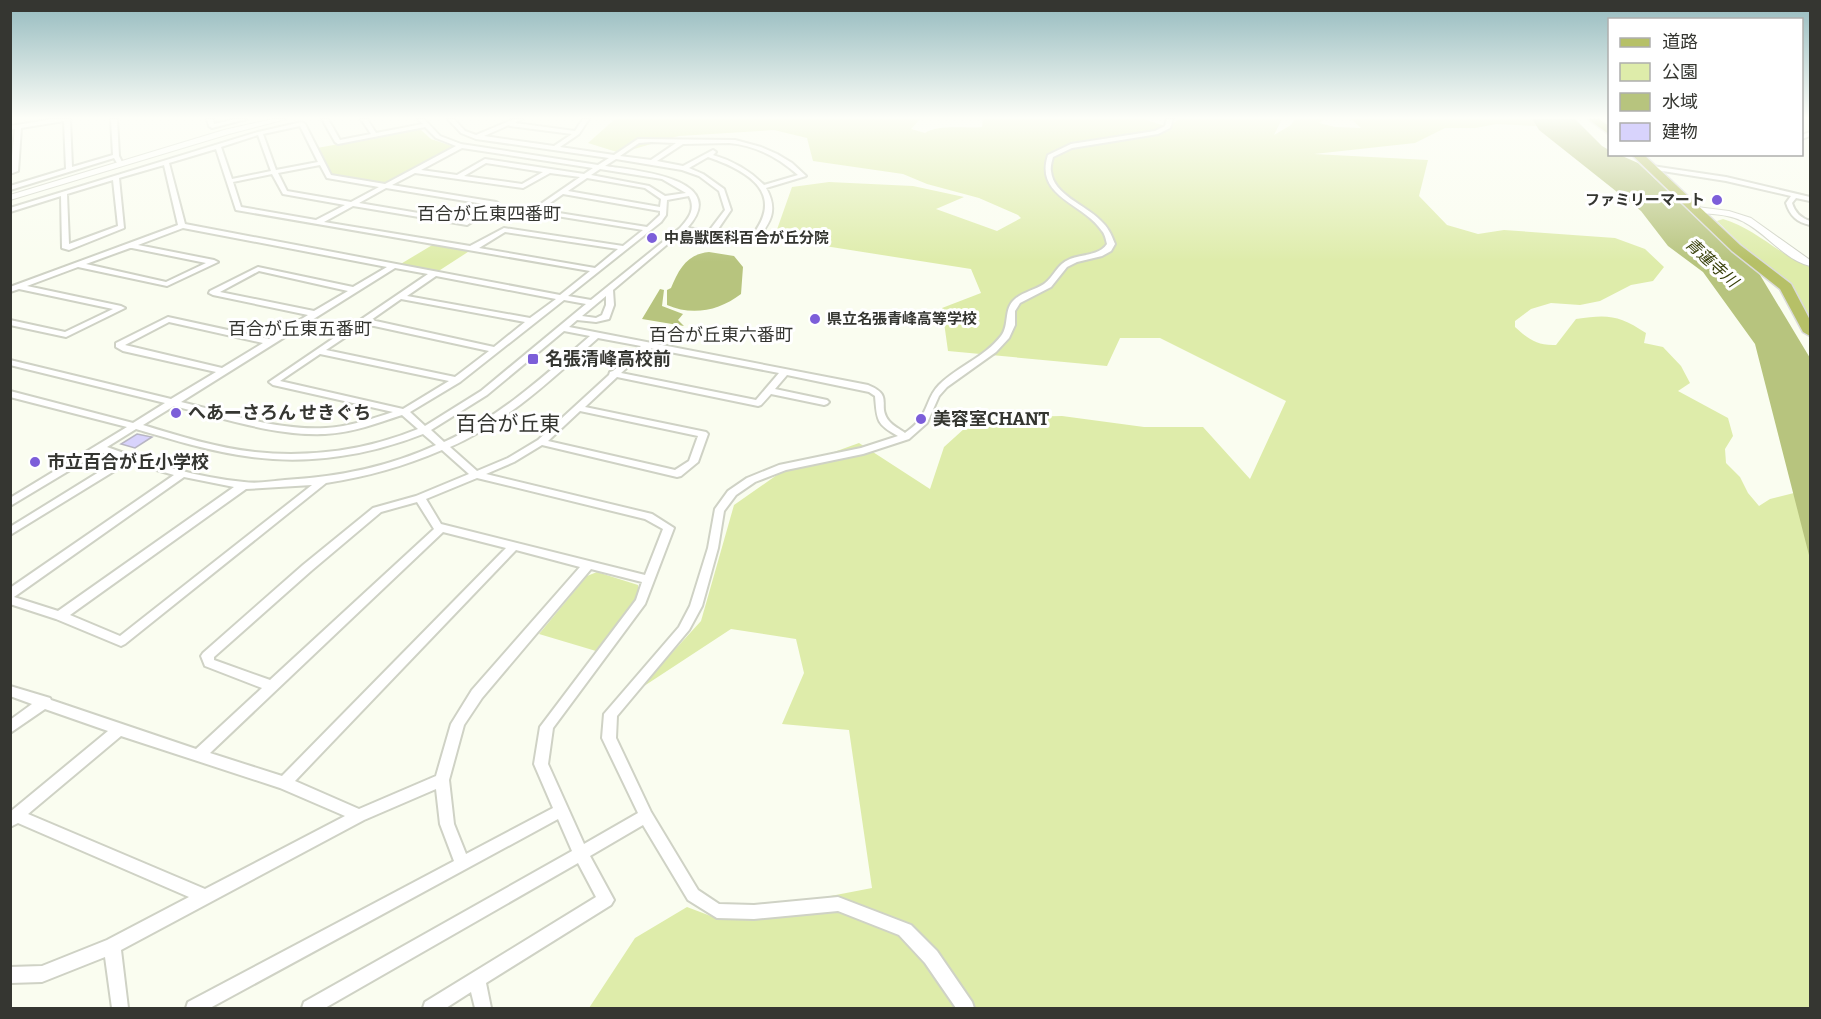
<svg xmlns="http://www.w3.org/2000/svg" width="1821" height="1019" font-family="Bitter,'Noto Sans JP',serif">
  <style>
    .green { fill: #deecaa }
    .water { fill: #b7c47e }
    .building { fill: #d8d3fc; stroke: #b8b6c3; stroke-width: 1.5 }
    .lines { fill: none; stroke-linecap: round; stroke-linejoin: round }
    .minor-casing { stroke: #cfd2c5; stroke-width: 4 }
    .tertiary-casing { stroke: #cfd2c5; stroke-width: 2 }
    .primary-casing { stroke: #dbdbda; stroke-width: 3 }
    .minor { fill: #fff; fill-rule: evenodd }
    .tertiary { fill: #fff; fill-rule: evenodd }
    .primary { fill: #b6c067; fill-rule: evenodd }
    .poi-dot { fill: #7c5ed9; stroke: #fff; stroke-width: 2 }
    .labels { text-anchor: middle; stroke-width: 6; stroke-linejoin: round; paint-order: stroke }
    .far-poi-label { font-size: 15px; font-weight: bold; fill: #353631; stroke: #fff; text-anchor: start }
    .far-water-label { font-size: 16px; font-style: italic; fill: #373f08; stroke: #fff }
    .far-quarter-label { font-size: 18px; fill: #353631; stroke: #fff }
    .poi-label { font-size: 18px; font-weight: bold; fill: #353631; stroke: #fff; text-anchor: start }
    .quarter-label { font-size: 21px; fill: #353631; stroke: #fff }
  </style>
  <rect width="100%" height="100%" fill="#fafdf0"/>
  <path class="green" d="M615,119H920L911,129L925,133C939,124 965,129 982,127L983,119H1144L1168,127L1179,119H1282L1274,135L1291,125L1295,119H1325L1319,123L1335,127L1361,128L1351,119H1532L1536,126L1497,124L1475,128H1445L1415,143L1314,154L1428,160L1419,196L1447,225L1478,234L1504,230L1615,238L1645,249L1664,267L1653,281L1631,285L1600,301L1580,305L1551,303L1531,309L1515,321V327C1528,339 1537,346 1556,345L1576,319C1608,314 1619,315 1646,333L1644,343L1663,347L1681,366L1690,383L1678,391L1728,418L1733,436L1725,449L1726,463L1740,477L1748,493L1759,506L1770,499L1810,489V1008H589L635,938L687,907L716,918L872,888L849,730L782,724L804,673L796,639L731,629L638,690L701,621L734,505L784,470L859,443L930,489L944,447L976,418L1062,416L1144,427H1203L1250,479L1286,401L1160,338H1120L1107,366L948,351L942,308L981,293L971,269L774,238L792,187L829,182L913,186L964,197L936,209L997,231L1021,218L1018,215L979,198L927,184L903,174L813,161L807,138L774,130L679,136L620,153L588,143Z
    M420,129L431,139L455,147L384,185L331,177L317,148Z
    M1723,219C1756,229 1778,254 1810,267V320L1791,286L1750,253L1717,221Z
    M434,244L471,250L437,272L399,265Z
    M597,572L638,585L639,594L596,651L539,634L587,576Z"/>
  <path class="water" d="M1532,119H1575L1602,146L1609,150L1610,154L1620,155L1638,163L1725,245L1757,270L1810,358V559L1755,344L1703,272L1668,246L1641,211L1539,130Z
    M709,252L734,256L743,267L741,294C719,311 692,316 667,305V290L671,288C679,269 687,254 709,252Z
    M660,289L664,290L662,306L683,314L678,320L684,326L642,319Z"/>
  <path class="building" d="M137,434L152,437L135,448L121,444Z"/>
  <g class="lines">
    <defs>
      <path id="minor" d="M54,119H70L72,167L113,155L111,119H117L119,156L122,162L117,163L114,158L10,190V186L66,169L64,121L21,128L18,171L10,174L15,129L10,130V126Z
        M207,119H213L214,124L235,119H246L212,128L209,126Z
        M322,119H328L340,140L371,134L361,119H367L376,133L423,124L418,119H424L440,136L461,144L598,165L609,158L476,139L461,133L448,119H454L465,131L476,135L514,119H522L515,123L575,131L583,119H589L579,134L560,147L614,155L638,139L735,140L761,147L777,154L792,163L806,176L766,188C779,211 770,223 755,242L683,231L613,290L614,305L609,319L596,322L577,320L569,327L868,385C895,396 876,405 889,421C893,426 900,429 905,433C910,429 916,425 919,420C928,409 928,396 939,385C958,366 985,357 1001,336C1010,325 1003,309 1015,299C1023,292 1035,290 1044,284C1054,277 1057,264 1070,259C1082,254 1099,256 1107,244C1106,240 1105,234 1102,231C1084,203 1034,197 1048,155L1071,144L1155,131L1165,126L1167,119H1173L1170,128L1158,134L1072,148L1053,157C1052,161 1050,167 1051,171C1053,195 1086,205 1100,220C1108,227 1111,234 1115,244L1111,251L1102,256L1077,262L1067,267L1051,287L1020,303L1015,311V325L1009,338L996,352L947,387L939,396L927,423L909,439L863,454L786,470L755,482L736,495L724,511L718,548L702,606L689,630L617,716L616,738L651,812L698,890L719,904L754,905L838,897L911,925L937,951L972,1002L974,1008H956L925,963L899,935L838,911L754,919L717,918L688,900L643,825L590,856L614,900L611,905L486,983L491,1008H475L471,992L446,1008H423L425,1002L596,897L578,863L325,1008H302L304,1002L572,851L558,819L210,1008H186L188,1002L454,861L440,824L436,789L364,820L121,950L128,1008H112L105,957L42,982L10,983V967L42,966L107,940L189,897L18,823L10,827V812L108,731L45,709L10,733V720L32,704L10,696V686L50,698L51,700L196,749L262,688L205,666L201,656L203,653L303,565L373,508L416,496L469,474L442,450C405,466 366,477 326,483L125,644L121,646L56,619L10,604V588L174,475L129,462L10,535V527L120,459L100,452L10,506V498L127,427L10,397V391L133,423L165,403L10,365V360L171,399L216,372L123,351L116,347V343L168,317L269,339L308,315L213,295L209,293L210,291L258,267L353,287L387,267L183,228L138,245L214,260L218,262L167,286L78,267L27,286L121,306L125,308L66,337L10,325V320L65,332L113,309L19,289L10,292V287L178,225L164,165L119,178L124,228L69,250L62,248L61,196L10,212V208L258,132L302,122L305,124L331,175L385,184L456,146L436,138L425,127L338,144L335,142ZM509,125L510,126L572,134L554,146L484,136ZM300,126L318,162L276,170L263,134ZM258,135L271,171L232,179L221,147ZM651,142L676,143L651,160L620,156L639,143ZM729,143C755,145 779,158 798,175L764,185C749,170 733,161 713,155L716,152L713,150L683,166L657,161L683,144ZM462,148L593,168L584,174L485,159L457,175L421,170ZM216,149L236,210L590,271L560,295L185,224L169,163ZM708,157C749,171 787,194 750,238L716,232L731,210L724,189L703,174L689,168ZM616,159L682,170L699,176L719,191L725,210L709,231L687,228C733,178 632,170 605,166ZM486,163L543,172L522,184L464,176ZM320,165L327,178L379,187L351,202L287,191L278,173ZM600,169L662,179L686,193L665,196L649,186L591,175ZM415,173L523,188L550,173L580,177L532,210V212L643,230L623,246L504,228L470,246L324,222L353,206L467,225L499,204L496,202L392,185ZM272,174L283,194L345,205L316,220L241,207L233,182ZM587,178L645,188L661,199L660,207L568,191ZM113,180L118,226L69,244L67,194ZM386,188L490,205L466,221L359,203ZM563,194L660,211V215L647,227L540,210ZM689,196C696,209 689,218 680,228L591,300L568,296L661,222L666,215L667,200ZM505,232L618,249L595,268L479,248ZM130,248H132L206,263L166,282L86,264ZM395,268L428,274L269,382L273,385L393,412C371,419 349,427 326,428C277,431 228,413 181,402ZM259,271L348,291L314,311L220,292ZM436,276L556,299L530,318L407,296ZM606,296V305L602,315L596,318L582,316ZM401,299L525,322L494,347L371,320ZM564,300L586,304L481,391L425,426L410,412L460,382ZM169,322L263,343L222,368L125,345ZM365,324L489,351L455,377L326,350ZM564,331L590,336C544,376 500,417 444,442L431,430L487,395ZM598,338L641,346L613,371L610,372L609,375L538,440L508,458L477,471L450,447C507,422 552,379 598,338ZM649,348L779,373L756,400L621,373ZM320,354L449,381L403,409L280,381ZM787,375L869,392L875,396C877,420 876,424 898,436L861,448L779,465L747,478L728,491L715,509L708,548L690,606L679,627L604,714L602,738L638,813L584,844L548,764L553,728L645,604L674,528L652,514L486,474L514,462L542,445L677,477L681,476L698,462L708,434L706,432L585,407L617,377L758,406L761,405L771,394L824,405L827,404L829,402L827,400L775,389ZM174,406C223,418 274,436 325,434C352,433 377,423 402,415L418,429C367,450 310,458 255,452C217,448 179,436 143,425ZM580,411L698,436L689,461L675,470L548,441ZM136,429C174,440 212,452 252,457C309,465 370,455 423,434L436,445C388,467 338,477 285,480C272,481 258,484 244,482C198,478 151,463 107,447ZM184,477L234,487L58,611L14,597ZM477,478L645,519L663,529L645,575L441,524L426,499ZM312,485L120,636L70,615L246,489ZM417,502L434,529L270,680L214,660V657L311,571L381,512ZM443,532L506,548L282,776L210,753ZM516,550L580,567L472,690L451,724L436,776L359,809L295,781ZM591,569L642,582L636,600L540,727L534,764L553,808L466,854L454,824L449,780L464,725L482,698ZM121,736L280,788L345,816L205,889L28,814Z
        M1810,132V136L1802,139V135Z
        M1652,166L1726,177L1810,197V201L1796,198L1792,203C1795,213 1801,218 1810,221V225C1797,222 1790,216 1786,203L1791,196L1726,181L1650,169V167Z"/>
      <path id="tertiary" d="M273,119H286L229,134L10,200V195L224,130Z
        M1697,207L1729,211L1751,218L1810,260V266C1785,260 1767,234 1744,222C1728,213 1711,215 1694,212V208Z"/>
      <path id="primary" d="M1588,119H1599L1610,127V135Z
        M1631,154H1643L1740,245L1791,284L1810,320V336L1803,332L1780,289L1732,251Z"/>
    </defs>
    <use href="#minor" class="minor-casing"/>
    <use href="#tertiary" class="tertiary-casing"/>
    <use href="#primary" class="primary-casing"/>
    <use href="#minor" class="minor"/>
    <use href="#tertiary" class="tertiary"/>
    <use href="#primary" class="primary"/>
  </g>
  <linearGradient id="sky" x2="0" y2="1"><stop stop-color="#94babe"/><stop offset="0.45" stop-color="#fdfef8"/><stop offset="1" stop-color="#fdfef8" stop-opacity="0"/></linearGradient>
  <rect width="1821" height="262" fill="url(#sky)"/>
  <g class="poi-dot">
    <circle cx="1717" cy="200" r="6"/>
    <circle cx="652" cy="238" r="6"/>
    <circle cx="815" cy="319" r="6"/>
    <rect x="527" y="353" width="12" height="12" rx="3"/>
    <circle cx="176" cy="413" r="6"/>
    <circle cx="921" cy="419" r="6"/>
    <circle cx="35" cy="462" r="6"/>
  </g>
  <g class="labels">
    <g class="far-poi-label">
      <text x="1705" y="205" text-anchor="end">ファミリーマート</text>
      <text x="664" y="243">中島獣医科百合が丘分院</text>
      <text x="827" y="324">県立名張青峰高等学校</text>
    </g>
    <g class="far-water-label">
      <text transform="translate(1712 262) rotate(42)" y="6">青蓮寺川</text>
    </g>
    <g class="far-quarter-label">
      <text x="489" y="220">百合が丘東四番町</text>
      <text x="300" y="335">百合が丘東五番町</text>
      <text x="721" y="341">百合が丘東六番町</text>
    </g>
    <g class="poi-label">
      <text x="545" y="365">名張清峰高校前</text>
      <text x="188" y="419">へあーさろん せきぐち</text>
      <text x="933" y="425">美容室CHANT</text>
      <text x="47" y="468">市立百合が丘小学校</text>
    </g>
    <g class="quarter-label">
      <text x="508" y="431">百合が丘東</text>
    </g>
  </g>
  <rect width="1821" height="1019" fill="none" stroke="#353631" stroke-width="24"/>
  <rect x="1608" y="18" width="195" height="138" fill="#ffffff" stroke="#aeafad" stroke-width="1.5"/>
  <rect x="1620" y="38" width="30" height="9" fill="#b6c067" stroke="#aeafad" stroke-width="1.5"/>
  <text x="1662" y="48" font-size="18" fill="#353631">道路</text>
  <rect x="1620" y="63" width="30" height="18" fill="#deecaa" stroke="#aeafad" stroke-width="1.5"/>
  <text x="1662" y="78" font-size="18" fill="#353631">公園</text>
  <rect x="1620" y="93" width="30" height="18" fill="#b7c47e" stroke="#aeafad" stroke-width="1.5"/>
  <text x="1662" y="108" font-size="18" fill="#353631">水域</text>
  <rect x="1620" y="123" width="30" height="18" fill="#d8d3fc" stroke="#aeafad" stroke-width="1.5"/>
  <text x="1662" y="138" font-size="18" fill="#353631">建物</text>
</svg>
